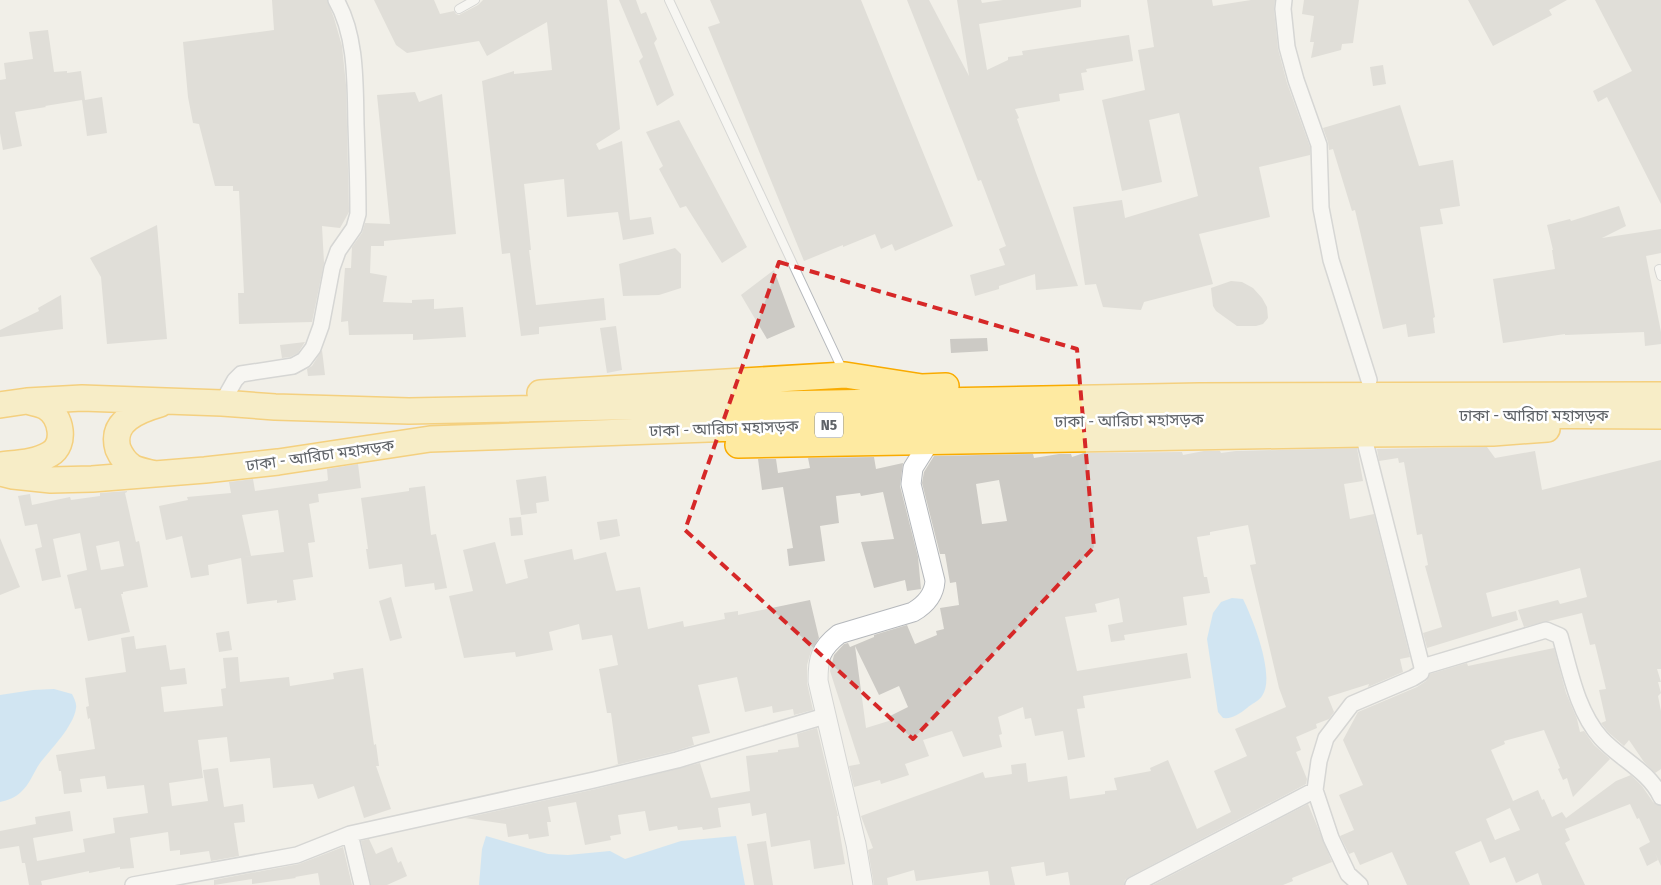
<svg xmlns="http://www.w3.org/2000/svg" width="1661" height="885" font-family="'Fira Sans Condensed','Noto Sans Bengali',sans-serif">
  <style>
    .water { fill: #aadaff }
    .building { fill: #cccac5; fill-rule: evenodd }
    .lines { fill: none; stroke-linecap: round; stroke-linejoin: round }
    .service-casing { stroke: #b5b8bc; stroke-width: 10 }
    .minor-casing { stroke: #b5b8bc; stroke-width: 18 }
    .tertiary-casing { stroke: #b5b8bc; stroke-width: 21 }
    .trunk-casing { stroke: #f9ab00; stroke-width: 28 }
    .service { stroke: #fff; stroke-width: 8 }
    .minor { stroke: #fff; stroke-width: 15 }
    .tertiary { stroke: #fff; stroke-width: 19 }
    .trunk { stroke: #feeaa1; stroke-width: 25 }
    .marked { fill: none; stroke: #d62828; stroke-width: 4; stroke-dasharray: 10 6; stroke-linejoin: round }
    .labels { text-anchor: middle; stroke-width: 5; stroke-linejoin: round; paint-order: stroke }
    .shield { fill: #fff; stroke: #8f9295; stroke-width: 1 }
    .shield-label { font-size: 15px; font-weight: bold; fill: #5f6368 }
    .street-label { font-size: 16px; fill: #5f6368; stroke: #fff }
  </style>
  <rect width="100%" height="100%" fill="#f1efe8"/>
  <path class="water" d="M1232,598L1243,599C1253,619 1276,677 1262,696C1259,701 1251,704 1247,708C1239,714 1233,719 1223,718L1218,712L1207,639L1213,613L1221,602Z
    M54,689L72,694C74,698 77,704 76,708C74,726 50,750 40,763C33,773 30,784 21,792C15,798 8,800 0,802V695L33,690Z
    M486,836L548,854L568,855L610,851L625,859L681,841L736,836L745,885H479L482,849Z"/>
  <path class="building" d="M272,0H327L334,18L342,46L346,85L349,212L340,228L322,226L324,263L312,322L239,324L238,293H244L239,191H233V186H215L199,124L193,123L188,97L183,42L274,30Z
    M374,0H434L440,14L454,11L456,14L459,15L478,5L483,0H607L620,129L596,144L599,150L622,141L630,220L651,217L654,234L623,240L618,212L567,217L564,179L524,184L531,250H529L536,305L604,298L606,320L539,327V334L521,336L510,253L502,254L482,81L514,71V74L552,70L547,22L487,56L479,41L407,53L396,45Z
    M619,0H636L641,14L646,12L657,39L654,43L674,95L657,106L639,61L643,57Z
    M710,0H861L953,226L895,251L892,244L881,249L875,234L843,247V245L804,261L708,27L720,23Z
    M907,0H929L969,76L957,0H981L982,3L1003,0H1081V7L979,24L987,70L1008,60V57L1023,55L1022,51L1129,35L1133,61L1086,69L1087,72L1081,73L1084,90L1059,94L1060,101L1015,109L1019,118L1017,119L1036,173L1078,286L1036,290L1035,274L999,286V289L975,296L970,275L1005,265L999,249L1006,246L981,180L978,181L964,144Z
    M1147,0H1212L1213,6L1251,0H1275L1274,10L1278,49L1287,83L1310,147V155L1259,167L1270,217L1199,234L1213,284L1144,302L1141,310L1103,307L1096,284L1085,285L1073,207L1122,200L1125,218L1198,196L1179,113L1149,120L1162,182L1122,191L1102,100L1145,90L1138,50L1154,47Z
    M1304,0H1359L1353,43L1342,44L1341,50L1311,58L1314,42H1310L1314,16L1302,14Z
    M1468,0H1567L1549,10L1552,15L1493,46Z
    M1595,0H1661V204L1607,97L1598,102L1593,91L1632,71Z
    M48,30L54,72L67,71V73L81,71L85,100L102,97L107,133L87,136L82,100L45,106L46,107L15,112L22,146L3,150L0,133V80L6,79L4,63L33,59L29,32Z
    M1383,65L1386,84L1373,86L1370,67Z
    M415,92L419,102L442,94L456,234L384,241V246H371L370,273L387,276L383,302L412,303V300L434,299V309L463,307L466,337L413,340V334L349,335L348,321L341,322L345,268H351L352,247L362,233L365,223L390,224L377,95Z
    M1400,105L1419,166L1453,160L1460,206L1440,209L1443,224L1420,227L1435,317L1433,318L1435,333L1408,337L1406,324L1383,329L1355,210L1352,211L1333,149L1329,150L1328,142L1323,128Z
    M679,120L747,247L722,263L686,206L680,208L659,169L663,166L646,132Z
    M1619,206L1626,226L1602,238L1661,229V253L1646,256L1661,332V344L1645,346L1644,332L1565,335V334L1503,343L1493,279L1555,269L1552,250H1553L1547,225L1570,219L1571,221Z
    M157,225L167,339L107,344L101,277L90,258Z
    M675,248L681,254V288L659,295L623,296L619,264Z
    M774,270L795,327L767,339L741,295Z
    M1231,281L1242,282L1253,288L1262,298L1267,307L1268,318L1263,324L1256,326H1237L1216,311L1213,306L1211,288Z
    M61,295L63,329L0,337V330L39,311L38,308Z
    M616,326L622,370L607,373L600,328Z
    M987,338L988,351L951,353L950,339Z
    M305,342L298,353L290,357L282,358L280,345Z
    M322,350L325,375L308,376L307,369L312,366Z
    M1487,447L1495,458L1535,451L1542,490L1661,460V669H1657L1661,682H1658L1661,693L1658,696L1661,711V769L1655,773L1644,762L1629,740L1624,746L1608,732L1601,723L1606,721L1599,690L1606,689L1595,644L1590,645L1582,613L1524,627L1518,610L1558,600L1560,604L1587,597L1580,568L1486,593L1492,617L1516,611L1518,620L1427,648L1423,633L1442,627L1425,566L1428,565L1422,534L1417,535L1404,462L1399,463L1398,458L1379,461L1377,449Z
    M1357,448L1363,481L1344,484L1350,519L1374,514L1410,657L1400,659L1403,672L1368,687L1369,684L1328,697L1334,712L1329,719L1316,724L1317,728L1296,737L1301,750L1296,752L1307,779L1306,784L1129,877L1125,880L1124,885H1070L1068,872L1046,876L1044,862L1011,867L1015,885H990L988,871L916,881L914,870L887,878L888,885H874L868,850L873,848L861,816L983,772L985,778L1012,774L1011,765L1026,763L1028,782L1067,776L1070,799L1105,794V791L1117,790L1114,778L1151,771L1150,768L1168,760L1197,829L1231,812L1214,771L1247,756L1235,729L1286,707L1279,688L1250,565L1256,564L1248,525L1210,532V535L1197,537L1204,577H1207L1210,593L1183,597L1187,625L1124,635L1125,640L1111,642L1108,625L1123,622L1119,598L1095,604L1097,612L1065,617L1077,671L1187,653L1191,678L1083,696L1085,708L1077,709L1085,757L1068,760L1063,731L1035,736L1031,718L1025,719L1023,707L998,717L1002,734L999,735L1002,747L963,757L952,731L923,740L929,756L905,764L909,775L881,784L880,780L854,787L849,766L860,764L830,671L834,655L844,644L848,643L850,647L874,637V635L907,625L915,644L937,635L936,631L944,629L940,608L959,605L956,582L950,583L945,554H940L922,483L924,472L934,456L1033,454L1034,458L1059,454H1071L1072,457L1084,453L1182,452L1183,455L1204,451H1220L1221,453L1236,451ZM999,480L1007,521L982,524L976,484ZM855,646L879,695L899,686L908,707L890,716L892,720L866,728Z
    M874,457L876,469L903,463L900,486L918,557L921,589L907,591L905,580L874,588L861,542L894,539L883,492L861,496L860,493L836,496L839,523L820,526L825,561L789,566L787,549L793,548L783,487L762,490L758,459H776L778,473L810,468L808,458Z
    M358,464L361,488L318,494L319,502L309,504L315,542L308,543L313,577L293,580L296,600L277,603V600L247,604L241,558L208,565L209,575L191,578L182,536L166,540L159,506L188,500L187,497L231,493L229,482L253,479L255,491L326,481L328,480L327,469ZM278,510L284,552L242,557L251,556L242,515Z
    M546,476L549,501L536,503L537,513L521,515L516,480Z
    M425,486L431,535L436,534L447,588L435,590L434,583L405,587L402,564L369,569L366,549H368L361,498L409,491V488Z
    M127,491V492L125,493L136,542L139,541L148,587L123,592V594H121L130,632L88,641L81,608L75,609L67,575L87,570L80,533L53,539L61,577L42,581L35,549L42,547L37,524L25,526L18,496L30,494L32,505L70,497L71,500L100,496V493ZM119,541L124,566L101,570L96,546Z
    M521,517L523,535L511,536L509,518Z
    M617,519L620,536L600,540L597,522Z
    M0,538L20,587L0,595Z
    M495,542L506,584L528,578L524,560L572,549L574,560L606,552L616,591L640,587L648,629L683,621L684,627L725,619L724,613L738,611V615L810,600L819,638L811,651L807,665V683L813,710L794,715L793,709L773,713L772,706L745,712L737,677L698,685L710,733L692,737L694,745L675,751L612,766L618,764L611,713H607L599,669L618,665L612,635L582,640L579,624L549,632L553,650L516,657L515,652L464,658L449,596L473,591L463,550Z
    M391,597L402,638L390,641L379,601Z
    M229,631L232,650L219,652L216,633Z
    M134,636L136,649L166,645L170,670L185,668L187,684L161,687L164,712L223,706L221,689L226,688L223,658L238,657L240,682L289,677L290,686L334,679L333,673L363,668L374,745L376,744L379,766H376L391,809L364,818L354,786L318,799L313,784L273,788L270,758L230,762L227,737L198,740L203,778L169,783L172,806L208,801L203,770L218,768L224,807L243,804L245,822L234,823L239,856L211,861L209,851L180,855V850L170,851L168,832L130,838L134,868L120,869V867L89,873V871L41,881L42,885H29L25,863H22L19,846L0,849V831L36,824L35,817L70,811L73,831L33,838L37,861L85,852L83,839L115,833L113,818L148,813L144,785L107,789L105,776L80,779L82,792L64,794L61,771H59L56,755L95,749L90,718L88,719L86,707L89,706L85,678L126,672L121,638Z
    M1554,648L1566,693L1577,719L1580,732L1584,731L1594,745L1610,759L1573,797L1567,778L1563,780L1558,769L1560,768L1544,730L1504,741L1505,744L1491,750L1513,801L1538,790L1542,800L1544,799L1552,817L1562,812L1566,818L1616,781L1631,775L1642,786L1653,802L1661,806V866L1655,853L1658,860L1647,866L1639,848L1650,842L1639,818L1637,819L1630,804L1565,829L1570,840L1565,843L1585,885H1542L1538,873L1516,883L1505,857L1490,863L1481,841L1455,852L1470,885H1407L1392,852L1360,865L1354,852L1349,854L1340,836L1354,830L1339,795L1363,785L1343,740L1358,712L1417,687L1426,681L1430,674L1467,663L1468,666ZM1510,808L1520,830L1495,840L1486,819Z
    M817,728L838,816H837L845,864L814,869L810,840L771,847L766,813L752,816L750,803L718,808L721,827L703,830L702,827L678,830L677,826L649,831L645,811L618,815L621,834L610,836L611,840L585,845L576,802L548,807L551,822H547L549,836L529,839L528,834L508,837L506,824L465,818L596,789L700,763L711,798L750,791L746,756L778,752V750L799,747L797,734Z
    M1308,804L1332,862L1292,878L1293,881L1283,885H1153Z
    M369,839L376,854L392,847L398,863L401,861L407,876L387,885H371L361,841Z
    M766,841L773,885H754L747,844Z
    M343,847L352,885H320L318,873L295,877L296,878L252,884V879L214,885V880L299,864Z"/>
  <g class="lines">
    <defs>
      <path id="service" d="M669,0L843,371
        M459,9L475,0
        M1659,269L1661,276"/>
      <path id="minor" d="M1284,0L1283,9L1287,47L1296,80L1319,145L1321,208L1331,260L1369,380
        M222,403L235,380L241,374L293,366L304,360L313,348L321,326L332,268L338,251L354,228L358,214C358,184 357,155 356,125C355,85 357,36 336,0
        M1422,667L1546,630L1560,636C1570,671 1577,711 1601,738C1620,759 1649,771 1661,797
        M1315,790L1331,838L1348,874L1360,885
        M350,834L362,885
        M133,885L297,855L350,834L594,780L677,760L825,716
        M1133,885L1315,790L1319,761L1326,738L1352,704L1413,678L1421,673L1422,667L1363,434"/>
      <path id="tertiary" d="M863,885L856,844L818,681C818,658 820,649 839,634L913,612C925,605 934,596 935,581L911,484L913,468L930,441"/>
      <path id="trunk" d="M540,393L845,375L922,387L946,386
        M0,405L27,401L82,398L222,403L275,407L409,411L1200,396L1661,395
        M738,445L1363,434L1493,433L1547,429
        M0,465C17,463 35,463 50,454C67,444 61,416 46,407C41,404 33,403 27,401
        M0,473L13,476L51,480L92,479L205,470L278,462L430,439L822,425L1489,415L1661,416
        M155,474C148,472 139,471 132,467C126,463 121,456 118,449C110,421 139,410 160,404"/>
    </defs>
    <use href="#service" class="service-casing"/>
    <use href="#minor" class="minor-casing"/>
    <use href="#tertiary" class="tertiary-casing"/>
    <use href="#trunk" class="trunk-casing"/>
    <use href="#service" class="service"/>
    <use href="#minor" class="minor"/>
    <use href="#tertiary" class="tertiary"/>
    <use href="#trunk" class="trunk"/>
  </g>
  <path d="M0 0H1661V885H0ZM779,262L1077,349L1094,547L913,739L685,530Z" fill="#f1efe8" fill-opacity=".55" fill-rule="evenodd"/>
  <path class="marked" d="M779,262L1077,349L1094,547L913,739L685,530Z"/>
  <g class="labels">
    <rect class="shield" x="815" y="412.5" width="28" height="25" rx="4"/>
    <g class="shield-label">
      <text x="829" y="430">N5</text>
    </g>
    <g class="street-label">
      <text x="1534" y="421">ঢাকা - আরিচা মহাসড়ক</text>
      <text transform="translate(1129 420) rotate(-1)" y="6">ঢাকা - আরিচা মহাসড়ক</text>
      <text transform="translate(724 428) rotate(-2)" y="6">ঢাকা - আরিচা মহাসড়ক</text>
      <text transform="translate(320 455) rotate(-8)" y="6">ঢাকা - আরিচা মহাসড়ক</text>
    </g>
  </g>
</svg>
